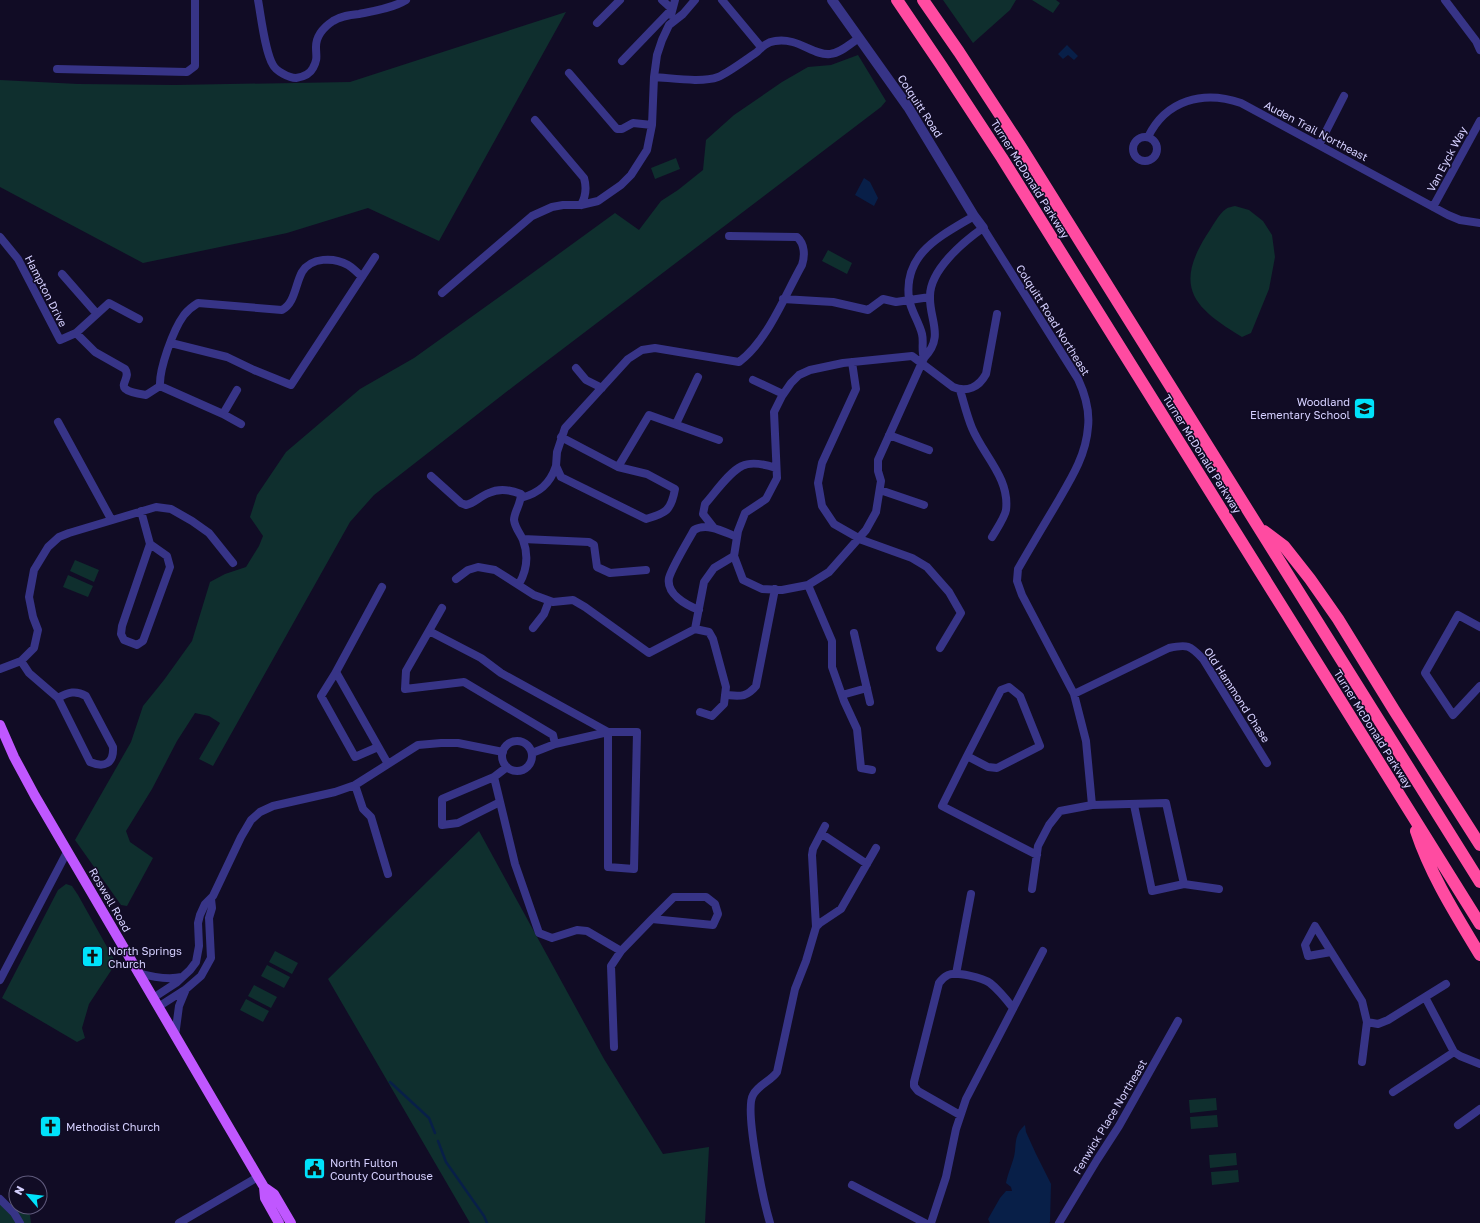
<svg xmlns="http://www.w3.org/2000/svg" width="1480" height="1223" font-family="'Golos Text',sans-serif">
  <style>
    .green { fill: #0f2f2e }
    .water { fill: #081f48 }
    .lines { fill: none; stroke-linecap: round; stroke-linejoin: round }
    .stream { stroke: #081f48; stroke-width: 2.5 }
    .minor { stroke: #373487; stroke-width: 8 }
    .tertiary { stroke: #373487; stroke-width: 10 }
    .primary { stroke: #c057ff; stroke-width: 10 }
    .motorway { stroke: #ff4ba1; stroke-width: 12 }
    .labels { text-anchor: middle; stroke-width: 3; stroke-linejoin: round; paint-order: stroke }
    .street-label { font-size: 11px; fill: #d5d0ff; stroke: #110c25 }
    .poi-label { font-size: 11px; fill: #d5d0ff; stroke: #110c25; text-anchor: start }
  </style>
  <rect width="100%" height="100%" fill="#110c25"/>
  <path class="green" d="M943,0H1016L1010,10L973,43Z
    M1032,0H1056L1060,3L1053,13Z
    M566,12L439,241L368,208L287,233L143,263L0,187V80L78,84L175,85L350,82Z
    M858,55L886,101L881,107L514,386L374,495L350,522L213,766L199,759L220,723L209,716L195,713L177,741L152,789L126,831L130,842L153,858L127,906L121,905L75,840L131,742L143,706L164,680L192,641L210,582L225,574L246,567L259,546L263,536L250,517L257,495L286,452L360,389L414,358L516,285L615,213L639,230L661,201L678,190L703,170L706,140L734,115L782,82L808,67L831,65Z
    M676,158L680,169L655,179L651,168Z
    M1235,206L1249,210L1263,221L1272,235L1275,257L1269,289L1251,333L1242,337C1196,309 1173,289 1206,236C1211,229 1219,213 1226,209C1228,207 1232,207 1235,206Z
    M828,250L852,263L847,274L822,261Z
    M75,560L99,570L94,582L70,571Z
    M68,575L93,586L88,597L63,587Z
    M479,831L604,1059L663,1154L709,1147L705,1223H470L328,979Z
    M66,884L72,886L78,895L116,963L89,1004L82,1028L85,1038L77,1042L2,998L58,890Z
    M275,951L298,963L292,974L269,962Z
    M267,965L290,977L284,988L261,976Z
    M254,985L277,997L271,1008L248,996Z
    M246,999L269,1011L263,1022L240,1010Z
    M1216,1098L1217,1110L1190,1113L1189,1100Z
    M1217,1115L1218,1127L1191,1129L1190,1117Z
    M1236,1153L1237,1165L1210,1168L1209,1155Z
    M1238,1170L1239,1182L1212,1185L1211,1172Z
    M0,1198L30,1215L31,1223H0Z"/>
  <path class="water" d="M1067,45L1078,56L1074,60L1068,55L1063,59L1058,54Z
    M864,178L870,182L878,198L874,206L855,195Z
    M1025,1125L1026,1132L1036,1154L1051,1184L1050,1222L1049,1223H990L988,1219L1000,1198L1006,1191H1012L1011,1187L1006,1183C1008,1172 1014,1161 1015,1151C1016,1139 1016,1133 1025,1125Z"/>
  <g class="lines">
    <path class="stream" d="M390,1082L429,1118L435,1133
      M438,1141L446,1162L484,1216L487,1223"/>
    <path class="minor" d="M258,0C261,16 265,52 273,65C276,71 289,78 296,78C303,77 310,74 313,68C318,59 316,56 316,47C316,35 324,27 333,21C341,16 350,15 359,14C374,11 393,8 406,0
      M662,0L672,9
      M722,0L761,47
      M1445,0L1476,41L1480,50
      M671,15L675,0
      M597,23L620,0
      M622,61L672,9
      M57,69L187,72L195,66V0
      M569,73L617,129H622L633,123L652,125
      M654,77C672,78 702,83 718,77C728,73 748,58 757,52C762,47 767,42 775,41C798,37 813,56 830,54C841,53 851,43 859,38
      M535,120L584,178C587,188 586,196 581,205
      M1148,137C1166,100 1203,90 1241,103L1448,215L1460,220L1480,223
      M1133 149a12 12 0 1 1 24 0a12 12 0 1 1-24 0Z
      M1319,145L1344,96
      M1433,207L1480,121
      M0,237L18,259L60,340L76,333L95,352L125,369C134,381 106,389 146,395L160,386L223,414L241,424
      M62,274L97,314
      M442,293L532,216L552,207L563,205H581L598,201L621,185L631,175L647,150L652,125L654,77L657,55L662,40L669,25L683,14L695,0
      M783,299L833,302L868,310L883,299L896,302L930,297
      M76,333L109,303L139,319
      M171,343L227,357L254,370L291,385L375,257
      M924,358C921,350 924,342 922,334C919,322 911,311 909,299C903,253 941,236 974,216
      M852,362L856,389L822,463L818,483L822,506L834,524L862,540L912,558L927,567L949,592L961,613L940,648
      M576,368L586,380L602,388
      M753,380L783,394
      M160,386C159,369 173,330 184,315C188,310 193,306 198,303L282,310C295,303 295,285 302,272C311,257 334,257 348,265C353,268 358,273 362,277
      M960,390C964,403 967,416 972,428C983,455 1010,478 1006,510C1005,517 996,530 992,537
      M223,414L237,390
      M58,422L111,519
      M676,424L698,377
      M889,435L929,450
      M561,437L618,467
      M719,440L649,415L618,467L647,474L675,489C671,511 666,513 646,519L561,477L556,466L557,452L565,428L628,359L642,350L655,348L739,362C768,340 784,297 802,265C805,256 805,244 797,237L729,236
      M431,476L461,503L466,505C475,503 480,496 489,493C499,488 511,490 521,494C521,504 514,512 514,520C515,528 520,533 523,540C529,556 527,570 519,584
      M880,490L924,505
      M521,498C539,493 550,484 556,466
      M141,511L150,544L122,626L121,634L124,640L137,645L143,641L170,567L167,556L150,544
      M714,528L703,514L705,504C715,493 729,472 742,466C752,461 767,465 776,468
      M523,539L589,542L594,545L597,567L610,573L646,570
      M734,556L743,580L762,589L782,590L808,585L829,572L866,530L876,512L881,481L878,471V460L924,358C945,336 929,320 930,296C930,270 963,242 983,228L1078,379C1085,394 1090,409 1088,427C1086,457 1069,482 1054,508C1042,528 1030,548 1018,569L1017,581L1022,595L1074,694L1086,741L1092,805
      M456,579L468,570L478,567L495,570L534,595L553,602L573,600L585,607L649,653L695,629L704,582L714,568L734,556L738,531L745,513L766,499L777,478L774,412L782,396L791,383L799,375L810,370L843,363L912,356L953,387C967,393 979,387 986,374L997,314
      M808,585L832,641V667L844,701L857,729L861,768L872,770
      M442,608L406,671L405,689L464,682L553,735L555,744
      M699,610C686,605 666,594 669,578C672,567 688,541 694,530C707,522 724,532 737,537
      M1480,627L1458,615L1425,673L1453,715L1480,686
      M533,628L544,614L549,601
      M695,629L709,632L713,639L726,687L724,704L712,716L700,712
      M429,631L481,658L501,673L608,732
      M854,633L870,702
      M21,661L29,673L58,698L90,762C104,768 114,764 113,747L86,696C76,690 68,692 58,698
      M0,669L21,661L34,648L38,630L33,617L29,597L34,570L48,547L59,537L69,533L156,507L171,509L192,521L209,533L233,563
      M336,672L388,764
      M1009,687L1020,696L1040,746L997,768L988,767L967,756L1001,690Z
      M1074,694L1169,648C1187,644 1190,645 1203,659L1267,763
      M725,695C740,696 746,698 756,686L775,589
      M842,695L867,688
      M608,732H637L634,869L608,867Z
      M502 756a15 15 0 1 1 30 0a15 15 0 1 1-30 0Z
      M378,747L355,757L321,696L336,672L382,587
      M532,753L555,744L608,732
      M967,756L942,806L1037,855
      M507,767L494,777L515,864L539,933L552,938L577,930L587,931L621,951
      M494,777L442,799V825L458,823L500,802
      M355,785L363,809L371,817L388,874
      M1134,805L1152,891L1184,884L1219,889
      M822,834L867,864
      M1032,889L1038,846L1049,825L1060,811L1092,805L1166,803L1184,884
      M674,897H706L715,904L718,914L713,925L652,919Z
      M816,927L820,923L841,909L876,848
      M1331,952L1308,956L1305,945L1315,926L1362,1001L1367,1022L1362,1062
      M138,973C152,977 168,980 182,977
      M956,974L971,894
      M0,980L67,852
      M1425,997L1454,1052L1460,1056L1480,1064
      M153,998L176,983L190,970L196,962L199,946L198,923L200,915L205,904L213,896L241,837L251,820L260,812L273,806L335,792L355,785L418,745L441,743H458L503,752
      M158,1007L186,989L201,976L211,958L209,918L212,908L211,899
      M1367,1022L1378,1024L1388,1020L1446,984
      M175,1036L179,1006L186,989
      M614,1047L611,966L621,951L652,919
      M1393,1092L1454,1052
      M960,1115L918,1091L914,1086V1082L939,983C941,980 944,977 948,975C956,971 983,978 990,983C999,990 1006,999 1013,1008
      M1458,1125L1480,1109
      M852,1185L925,1223
      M0,1199L14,1213L20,1223
      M179,1223L258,1177
      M770,1223C764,1203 744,1110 753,1095C758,1085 771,1081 777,1072L795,989L806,961L816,927L812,855L813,849L825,826
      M931,1223L946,1177L956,1129L966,1099L1043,951
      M1059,1223L1097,1160L1119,1126L1178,1021"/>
    <path class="tertiary" d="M832,0L908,107L974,216L983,228"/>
    <path class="primary" d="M0,725L14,757L35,796L258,1177L264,1187L265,1198L279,1223
      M264,1187L274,1194L291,1223"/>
    <path class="motorway" d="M897,0L941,65L1002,158L1480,924
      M923,0L959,52L1021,147L1480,882
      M1264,531L1284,546L1310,579L1338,619L1394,710L1480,845
      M1416,831C1431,876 1456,915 1480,955"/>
  </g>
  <defs>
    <symbol id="school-square" viewBox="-11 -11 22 22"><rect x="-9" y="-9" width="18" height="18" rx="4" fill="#00e2fb" stroke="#110c25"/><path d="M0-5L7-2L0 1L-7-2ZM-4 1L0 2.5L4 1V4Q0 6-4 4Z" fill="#111"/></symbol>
    <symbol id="church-square" viewBox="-11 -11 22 22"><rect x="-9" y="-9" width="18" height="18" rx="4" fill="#00e2fb" stroke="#110c25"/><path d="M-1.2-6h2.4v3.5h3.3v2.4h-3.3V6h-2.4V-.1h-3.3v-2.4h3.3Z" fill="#111"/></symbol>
    <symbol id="civic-square" viewBox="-11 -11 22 22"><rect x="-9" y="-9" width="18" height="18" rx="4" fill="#00e2fb" stroke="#110c25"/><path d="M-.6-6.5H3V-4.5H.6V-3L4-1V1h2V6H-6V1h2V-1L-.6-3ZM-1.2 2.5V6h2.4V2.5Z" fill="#111"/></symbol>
  </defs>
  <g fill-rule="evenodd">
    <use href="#school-square" x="1352" y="396" width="25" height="25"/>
    <use href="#church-square" x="80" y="944" width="25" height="25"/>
    <use href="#church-square" x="38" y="1114" width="25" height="25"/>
    <use href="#civic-square" x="302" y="1156" width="25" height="25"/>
  </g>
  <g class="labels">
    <g class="street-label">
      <text transform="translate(920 106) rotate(57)" y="4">Colquitt Road</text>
      <text transform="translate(1316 131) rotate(28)" y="4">Auden Trail Northeast</text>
      <text transform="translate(1447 159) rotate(-62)" y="4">Van Eyck Way</text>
      <text transform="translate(1030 179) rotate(58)" y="4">Turner McDonald Parkway</text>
      <text transform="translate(46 291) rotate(63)" y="4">Hampton Drive</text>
      <text transform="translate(1053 320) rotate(58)" y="4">Colquitt Road Northeast</text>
      <text transform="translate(1202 454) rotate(58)" y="4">Turner McDonald Parkway</text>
      <text transform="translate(1237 695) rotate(57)" y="4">Old Hammond Chase</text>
      <text transform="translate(1373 729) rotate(58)" y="4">Turner McDonald Parkway</text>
      <text transform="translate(110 900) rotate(60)" y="4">Roswell Road</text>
      <text transform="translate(1110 1117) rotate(-59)" y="4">Fenwick Place Northeast</text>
    </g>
    <g class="poi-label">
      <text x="1350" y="406" text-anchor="end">Woodland<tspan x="1350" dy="13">Elementary School</tspan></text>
      <text x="108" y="955">North Springs<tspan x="108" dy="13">Church</tspan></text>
      <text x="66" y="1131">Methodist Church</text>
      <text x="330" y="1167">North Fulton<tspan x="330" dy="13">County Courthouse</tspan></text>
    </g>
  </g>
  <g transform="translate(28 1195) rotate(298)"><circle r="19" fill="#110c25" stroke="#5f5a7c"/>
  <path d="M0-3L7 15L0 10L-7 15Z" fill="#00e2fb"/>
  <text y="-6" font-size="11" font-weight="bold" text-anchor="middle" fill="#d5d0ff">N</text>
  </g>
</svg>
